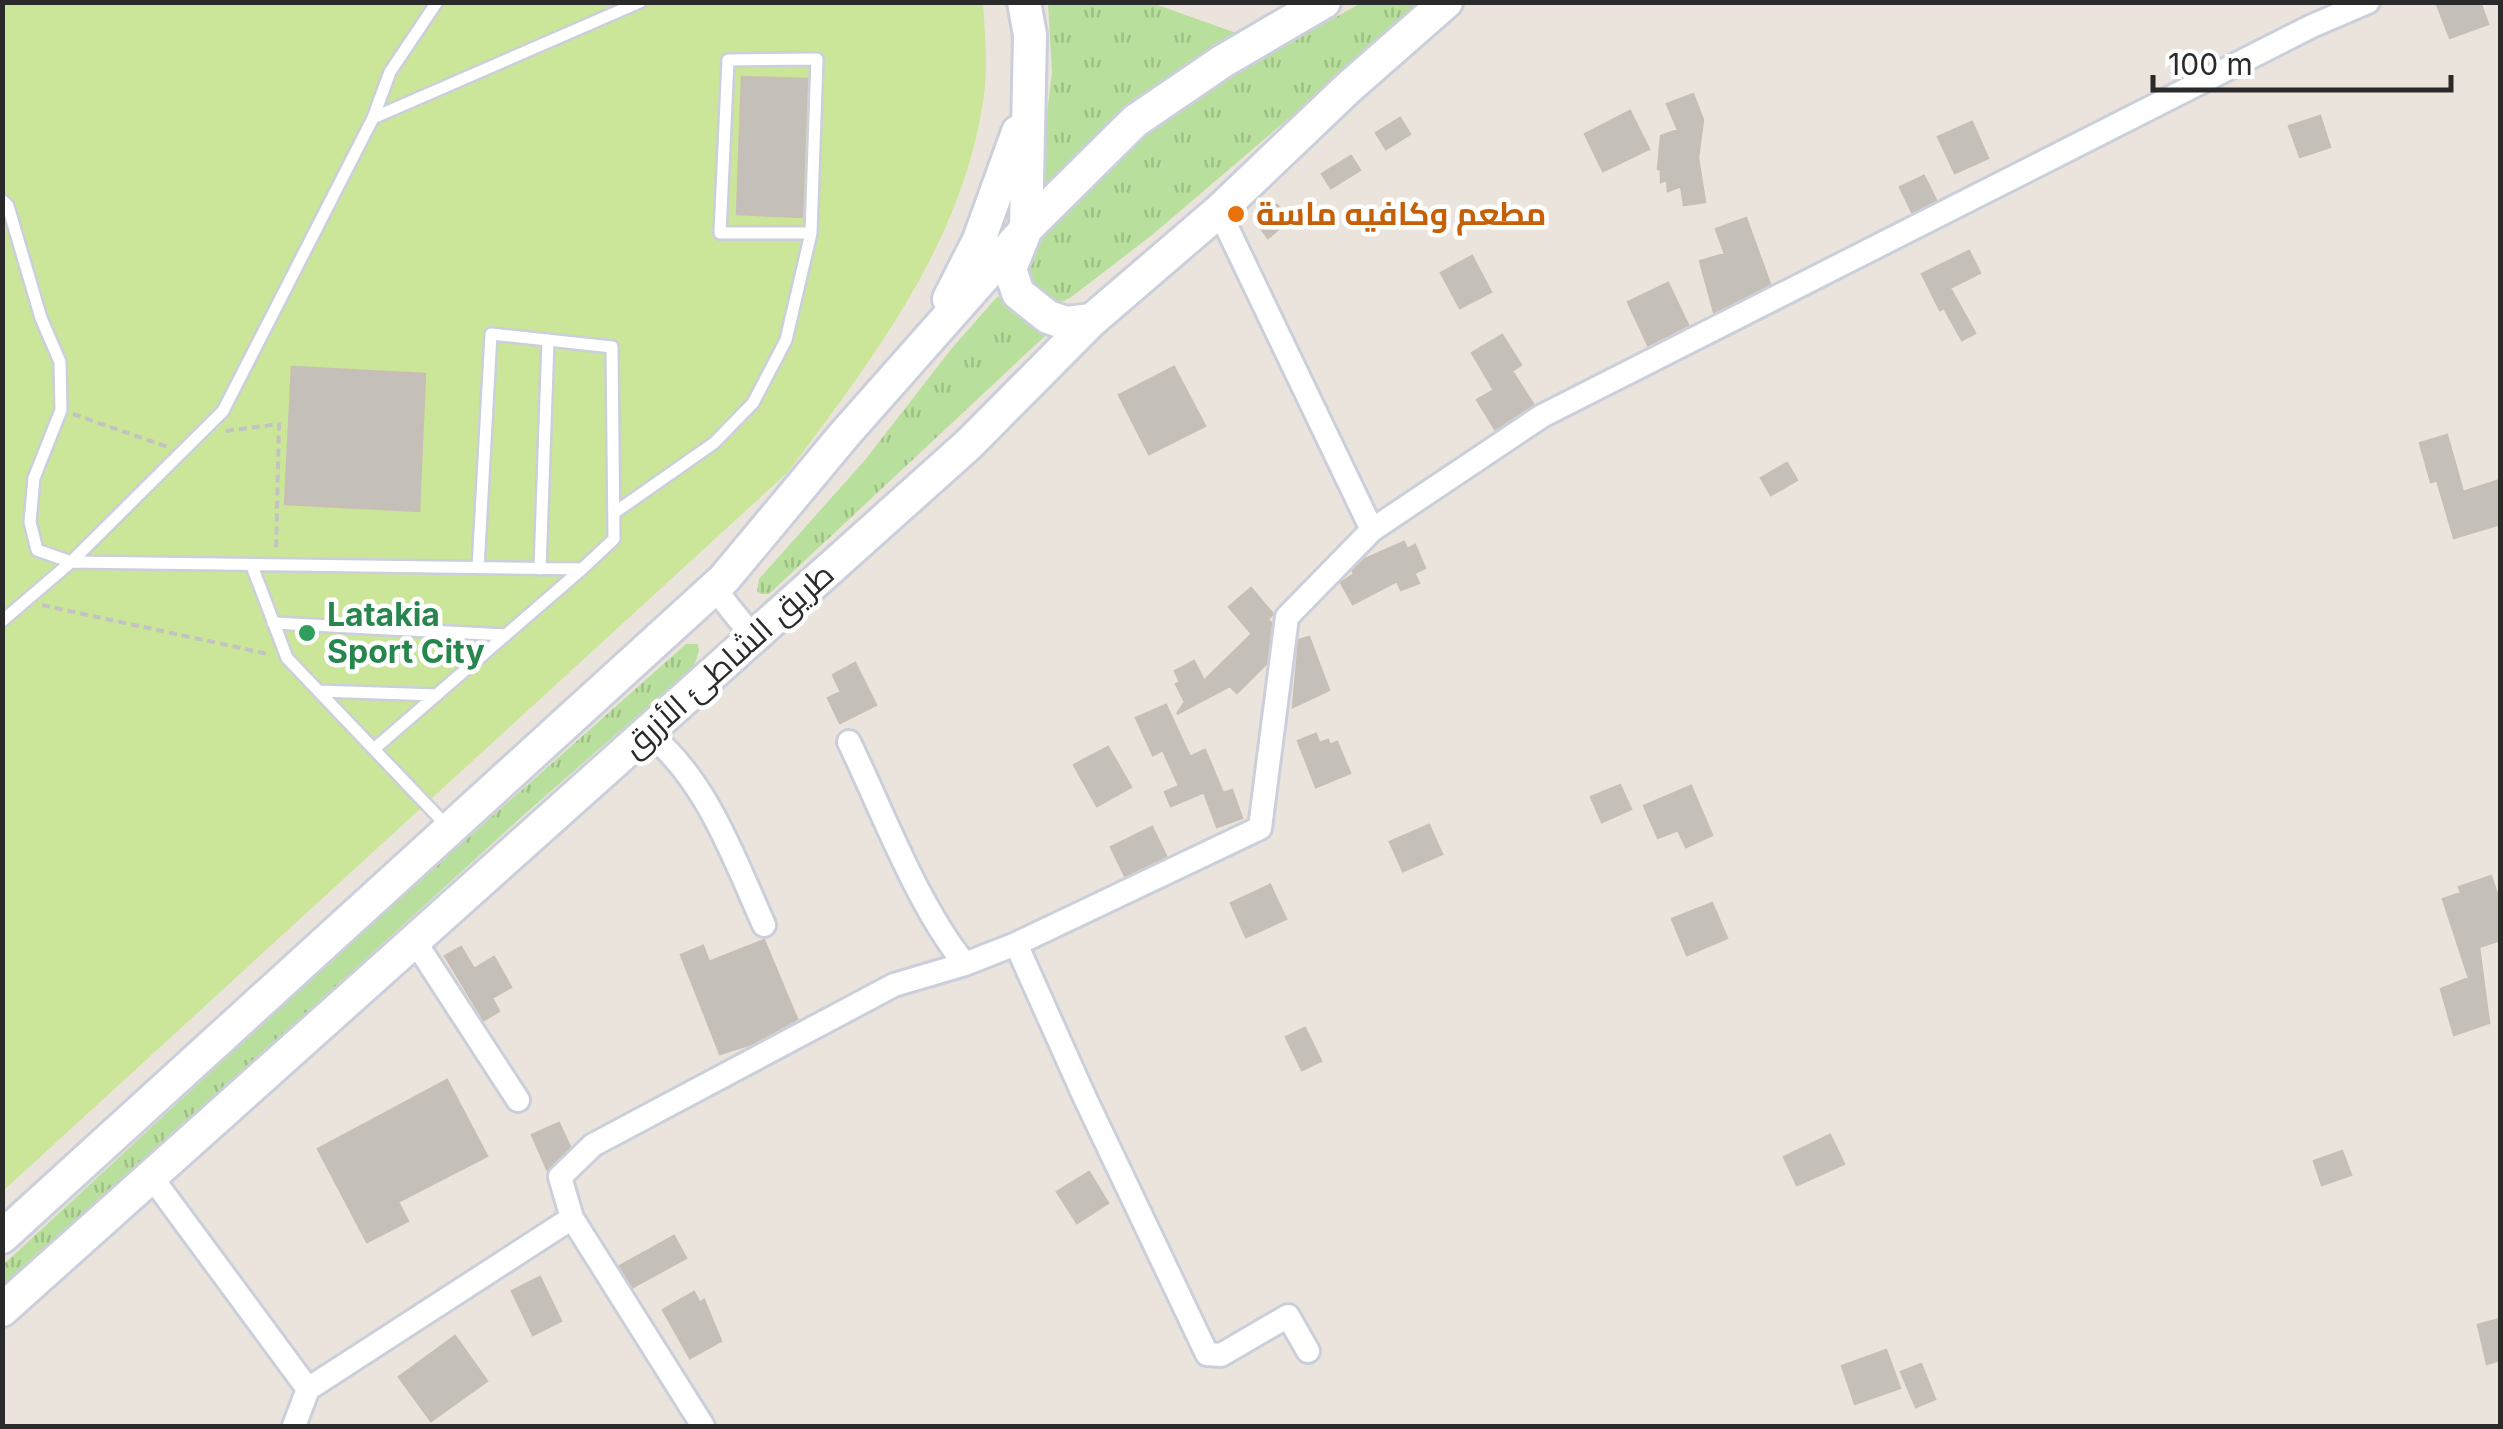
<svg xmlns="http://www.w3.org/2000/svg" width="2503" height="1429" font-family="Inter,Cairo,sans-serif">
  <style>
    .grass { fill: url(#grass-tufts) }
    .pitch { fill: #cbe698 }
    .building { fill: #c4bfb8; stroke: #c7bfb6; stroke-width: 2.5 }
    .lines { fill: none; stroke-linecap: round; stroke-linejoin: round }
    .lane-casing { stroke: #cbcfdb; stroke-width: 16 }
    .street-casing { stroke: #cbcfdb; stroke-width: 28 }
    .secondary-casing { stroke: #cbcfdb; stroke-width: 38 }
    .path { stroke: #c3c3c3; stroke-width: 4; stroke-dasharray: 8 5; stroke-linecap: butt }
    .lane { stroke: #fff; stroke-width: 11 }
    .street { stroke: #fff; stroke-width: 22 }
    .secondary { stroke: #fff; stroke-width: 32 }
    .food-dot { fill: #e8710a; stroke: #fff; stroke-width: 4 }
    .leisure-dot { fill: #2e9e5b; stroke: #fff; stroke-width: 4 }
    .labels { text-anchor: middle; stroke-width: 9; stroke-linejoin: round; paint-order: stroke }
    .food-label { font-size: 32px; font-weight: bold; fill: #c56008; stroke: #fff; text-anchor: start }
    .leisure-label { font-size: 32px; font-weight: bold; fill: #27864d; stroke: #fff; text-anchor: start }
    .street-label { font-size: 32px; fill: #2a2a2a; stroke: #fff }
  </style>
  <defs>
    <pattern id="grass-tufts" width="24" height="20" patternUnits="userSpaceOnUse" patternTransform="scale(2.5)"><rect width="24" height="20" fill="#b8df9c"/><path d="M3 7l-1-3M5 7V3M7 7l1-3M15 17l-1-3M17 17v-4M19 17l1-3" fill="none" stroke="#9ec087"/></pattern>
  </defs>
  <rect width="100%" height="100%" fill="#ebe4dd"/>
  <path class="grass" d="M1048,3H1152L1239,34L1134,100L1037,196L1052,72Z
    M1361,3H1424L1152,235L1070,298L1059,303L1044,301L1027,277L1029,259L1045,236L1089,184L1139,138L1201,93Z
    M998,296L1011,312L1045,336L769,594H761L757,591L759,579L865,460L952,348Z
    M686,644H698L699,651L694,666L527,812L3,1289V1265L361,933Z"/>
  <path class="pitch" d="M3,3H983C985,33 988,65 984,95C964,241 874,357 788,472L3,1191Z"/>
  <path class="building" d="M2436,2H2480L2488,24L2450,38Z
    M742,77L807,79L802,217L737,214Z
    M1693,94L1703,120L1698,158L1705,202L1684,205L1681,186L1668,191L1667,180L1661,182V170L1658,169L1661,136L1678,130L1667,104Z
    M1630,111L1649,149L1603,171L1585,134Z
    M2320,116L2330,147L2300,157L2289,126Z
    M1400,118L1410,134L1386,149L1376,133Z
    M1972,122L1988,158L1955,173L1938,137Z
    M1351,156L1360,170L1331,188L1322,174Z
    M1924,176L1936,200L1912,212L1900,187Z
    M1277,205L1289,220L1268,238L1256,222Z
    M1746,218L1770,284L1714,312L1700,261L1725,254L1716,229Z
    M1969,251L1980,273L1950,288L1975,333L1962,340L1944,308L1940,310L1922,274Z
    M1472,256L1491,292L1460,308L1441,273Z
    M1668,283L1688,325L1648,345L1628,302Z
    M1502,335L1521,365L1512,371L1533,404L1495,429L1477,400L1494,390L1472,353Z
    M292,367L425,374L419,511L285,504Z
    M1174,367L1205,426L1149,454L1119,395Z
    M2447,435L2463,492L2500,480V524L2454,538L2437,480L2431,482L2420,443Z
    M1787,463L1797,480L1771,495L1761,478Z
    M1404,542L1407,549L1415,545L1425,568L1414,573L1419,583L1401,590L1397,581L1353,604L1341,583L1354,574L1353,571L1365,559Z
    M1251,588L1273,614L1268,619L1271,623L1266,664L1237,693L1230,686L1177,714L1185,702L1176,684L1180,682L1175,671L1194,661L1204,681L1252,634L1229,607Z
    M1309,637L1329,690L1293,707L1299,640Z
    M855,663L876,705L840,723L828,698L841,692L833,675Z
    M1166,705L1190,757L1205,750L1223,793L1232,790L1242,818L1217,827L1204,792L1171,806L1165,792L1179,786L1163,750L1153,755L1136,718Z
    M1316,734L1319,743L1328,740L1330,745L1337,742L1350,773L1316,787L1298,741Z
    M1108,747L1131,787L1097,806L1074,765Z
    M1620,785L1631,809L1602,822L1591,797Z
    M1691,786L1712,835L1686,847L1678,830L1658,838L1644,806Z
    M1429,825L1442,854L1403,871L1390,842Z
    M1152,827L1166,856L1125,876L1111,847Z
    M2491,876L2500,904V940L2479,947L2489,1023L2454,1035L2441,989L2469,978L2443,899L2461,893L2459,887Z
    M1270,885L1286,919L1246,937L1231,903Z
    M1712,903L1727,938L1687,955L1672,919Z
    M764,940L797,1019L751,1044L720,1054L681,955L703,946L709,962Z
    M461,947L474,969L494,957L511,987L492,998L499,1011L484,1020L445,956Z
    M1305,1028L1321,1061L1302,1070L1286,1037Z
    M447,1080L487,1156L398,1202L408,1221L367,1242L318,1149Z
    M559,1123L570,1147L547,1169L532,1135Z
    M1830,1135L1844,1164L1797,1185L1784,1157Z
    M2342,1151L2351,1175L2322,1185L2314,1161Z
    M1089,1172L1108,1203L1077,1223L1057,1192Z
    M674,1236L686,1258L633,1287L620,1266Z
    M540,1277L561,1321L533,1335L512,1291Z
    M694,1292L700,1303L704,1300L721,1341L690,1358L663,1310Z
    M2500,1319V1360L2487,1364L2478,1325Z
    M455,1336L487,1381L431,1421L399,1377Z
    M1886,1350L1900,1388L1855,1404L1842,1366Z
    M1921,1364L1935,1399L1916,1407L1901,1372Z"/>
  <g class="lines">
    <defs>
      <path id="lane" d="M373,118L390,72L437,2
        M2,200L8,206L41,318L60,362L61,410L34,478L30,522L37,550L71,562L582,569L374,749
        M614,513L714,443L753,403L786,340L811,233L817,59L728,60L720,233H811
        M252,566L287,658L447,826
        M478,568L491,334L612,347L614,539L582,569
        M540,569L548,340
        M2,621L71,562L223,411L373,118L640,2
        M273,623L506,635
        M319,691L437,695"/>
      <path id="street" d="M1219,211L1372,530
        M714,588L753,637
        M647,732C706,778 734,858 764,925
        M849,742C882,810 918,907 965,964
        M414,940L518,1100
        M1016,944L1085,1098L1207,1354L1221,1355L1288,1316L1308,1351
        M150,1175L308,1389L572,1218
        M294,1426L308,1389
        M703,1426L572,1218L560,1177L593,1145L894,985L965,964L1016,944L1260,828L1287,617L1372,530L1542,416L2312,26L2368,2"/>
      <path id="secondary" d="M1024,2L1030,35L1026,229L1010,269L1018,293L1048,317L1066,323L1092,320
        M949,299L979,240L1018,132
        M2,1237L724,579L844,435L1026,229L1135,121L1223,61L1324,2
        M2,1310L969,444L1092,320L1219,211L1348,88L1446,2"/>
    </defs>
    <use href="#lane" class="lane-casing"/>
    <use href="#street" class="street-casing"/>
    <use href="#secondary" class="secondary-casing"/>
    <path class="path" d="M73,414L168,447
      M226,431L279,424L276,552
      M42,605L268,654"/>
    <use href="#lane" class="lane"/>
    <use href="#street" class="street"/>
    <use href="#secondary" class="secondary"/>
  </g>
  <circle class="food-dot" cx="1236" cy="214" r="10"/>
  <circle class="leisure-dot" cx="307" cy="633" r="10"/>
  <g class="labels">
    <g class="food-label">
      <text x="1256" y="225">مطعم وكافيه ماسة</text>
    </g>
    <g class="leisure-label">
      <text x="327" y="626">Latakia<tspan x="327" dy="37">Sport City</tspan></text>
    </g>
    <g class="street-label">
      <text transform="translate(728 660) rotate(-42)" y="11">طريق الشاطئ الأزرق</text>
    </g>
  </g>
  <rect width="2503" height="1429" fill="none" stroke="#2a2a2a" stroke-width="10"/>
  <path d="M2153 75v15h298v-15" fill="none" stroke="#2a2a2a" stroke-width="5"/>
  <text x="2168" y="75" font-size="30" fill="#2a2a2a" stroke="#ffffff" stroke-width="8" paint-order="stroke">100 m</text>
</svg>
